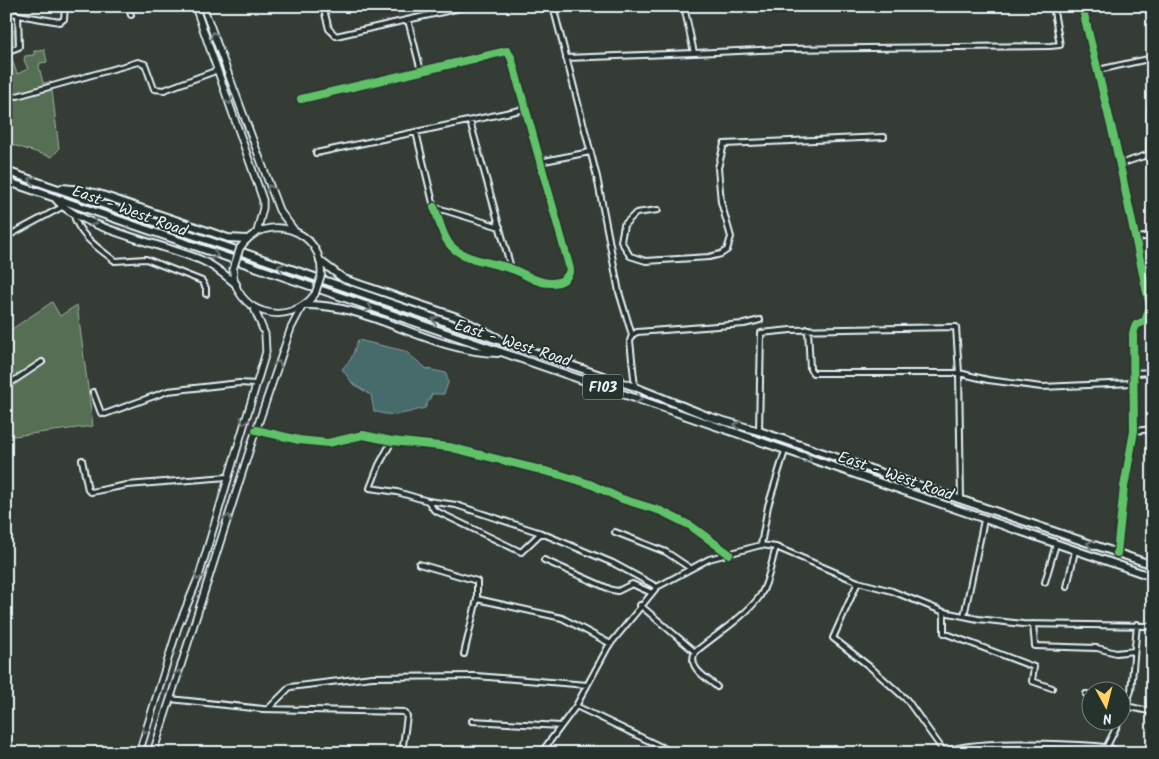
<svg xmlns="http://www.w3.org/2000/svg" width="1159" height="759" font-family="Kalam,sans-serif">
  <style>
    .green { fill: #576e53; stroke: #a0b0a6 }
    .water { fill: #466a6a; stroke: #87a0a3 }
    .lines { fill: none; stroke-linecap: round; stroke-linejoin: round }
    .minor-casing { stroke: #e8f1f8; stroke-width: 8 }
    .secondary-casing { stroke: #e8f1f8; stroke-width: 9 }
    .primary-casing { stroke: #e8f1f8; stroke-width: 10 }
    .minor { stroke: #26332d; stroke-width: 4 }
    .secondary { stroke: #26332d; stroke-width: 5.5 }
    .primary { stroke: #26332d; stroke-width: 6 }
    .secondary-bridge-casing { stroke: #e8f1f8; stroke-width: 9; stroke-linecap: butt }
    .secondary-bridge { stroke: #26332d; stroke-width: 5.5 }
    .cycleway-casing { stroke: #26332d; stroke-width: 11 }
    .cycleway { stroke: #61c268; stroke-width: 8 }
    .oneway { stroke: #6a7674 }
    .labels { text-anchor: middle; stroke-width: 4; stroke-linejoin: round; paint-order: stroke }
    .shield { fill: #26332d; stroke: #aeb8bb; stroke-width: 1 }
    .shield-label { font-size: 15px; font-weight: bold; fill: #e8f1f8 }
    .street-label { font-size: 16px; fill: #e8f1f8; stroke: #26332d }
  </style>
  <rect width="100%" height="100%" fill="#343c35"/>
  <filter id="ink" filterUnits="userSpaceOnUse"><feTurbulence type="fractalNoise" baseFrequency=".02" numOctaves="2"/><feDisplacementMap in="SourceGraphic" scale="10" xChannelSelector="R" yChannelSelector="G"/><feConvolveMatrix kernelMatrix="1 2 1 2 8 2 1 2 1" color-interpolation-filters="sRGB"/></filter>
  <g filter="url(#ink)">
    <path class="green" d="M6,27L15,31L17,49L10,53L17,74L28,69L24,60L25,56L34,55V51H41L44,48L47,62L40,63L39,67L43,83L51,82L59,149L52,157L6,143Z
      M52,302L60,316L77,305L93,426L6,437V333Z"/>
    <path class="water" d="M358,340L405,351L427,369L446,373L448,383L444,394H432L425,408C406,413 393,418 374,411L371,395L353,384L342,369L351,359Z"/>
    <g class="lines">
      <defs>
        <path id="minor" d="M128,6L131,15
          M323,6L329,29L336,36L469,6
          M553,6L597,177L619,292L632,335
          M1082,6L1115,142L1150,307L1145,321L1136,325L1133,333L1134,431L1124,487L1117,553
          M6,10L18,15L60,22L64,19L65,6
          M408,20L421,71
          M6,52L19,47L18,15
          M694,53L782,49L1050,46L1060,45L1053,6
          M566,58L694,53L684,6
          M1098,70L1153,58
          M17,96L138,62L145,64L154,89L164,90L218,70
          M301,99L507,51L511,57L570,269C568,279 561,283 551,283C538,284 524,273 512,269C493,262 465,261 451,246C442,237 439,218 434,207
          M1150,108L1149,154L1153,183
          M470,121L511,268
          M416,132L434,207L500,227
          M316,153L525,109
          M539,162L590,152
          M1120,164L1153,153
          M658,210L636,213L624,225L621,241L630,256L646,261L709,257L721,254L727,250L731,237L721,202L718,168L724,144L884,137
          M73,213C79,236 97,247 115,261L146,259L202,281L206,288V294
          M6,237L62,207
          M1135,239L1153,235
          M1145,282L1153,281
          M1145,321L1153,323
          M808,329L810,369L813,373H959L988,380L1042,387L1133,383
          M1133,373L1153,372
          M6,386L42,362
          M635,387L630,341L632,335L637,332L744,324L760,320
          M93,392L101,413L105,414L168,391L239,383L256,384
          M256,430L299,440L328,443L363,435L392,441L449,447L561,475L590,484L622,499L661,511L691,526L729,554
          M759,431L761,333L791,330L956,327L959,373L961,500
          M1134,431L1153,429
          M392,441L379,465L370,488L397,492L428,501L456,505L541,533L613,563L657,587
          M82,460L88,490L91,492L127,485L227,477
          M428,501L434,510L521,552L541,533
          M615,532L666,552L690,568
          M761,545L776,547L858,582L892,591L944,612L978,619L1023,624L1153,626
          M544,560L612,590L618,591L632,584L652,593
          M419,564L477,581V599L562,618L611,644
          M858,582L833,638L870,667L907,700L945,753C962,739 1070,744 1096,746C1106,747 1116,750 1126,753
          M1045,582L1056,544
          M1067,587L1075,551
          M640,605L695,652
          M944,612V633L1034,667L1032,681L1052,688
          M964,616L984,520
          M1033,624L1035,646L1097,648L1116,653L1134,651
          M464,654L477,599
          M717,687C706,677 687,668 695,652C714,636 746,616 760,596C769,582 771,563 776,547
          M1086,694L1092,695
          M170,699L263,709L404,712L407,716L402,753
          M1122,702L1126,706L1153,712
          M576,706L672,752
          M268,709L290,687L372,677L476,676L587,685
          M1122,716L1131,691L1137,624
          M472,721L561,726
          M1106,748L1119,722
          M541,753L576,706L608,647L657,587L709,559L761,545L768,506L785,451"/>
        <path id="secondary" d="M195,6L263,200V208L257,232
          M203,6L279,210L294,230
          M240,248C265,210 325,229 321,276
          M233,269C233,314 289,329 315,294
          M139,753L178,627L199,576L266,352L265,334L254,308
          M153,753L253,439L291,328L302,307"/>
        <path id="primary" d="M6,171L635,387L710,417L759,431L1153,565
          M6,181L1153,577
          M62,188L82,190L99,194L228,238L247,239
          M55,198C76,227 166,245 201,260C215,266 225,275 236,284
          M320,261L344,279L457,317L498,338
          M305,305C369,303 430,352 498,353"/>
      </defs>
      <use href="#minor" class="minor-casing"/>
      <use href="#secondary" class="secondary-casing"/>
      <use href="#primary" class="primary-casing"/>
      <use href="#minor" class="minor"/>
      <use href="#secondary" class="secondary"/>
      <use href="#primary" class="primary"/>
      <defs>
        <path id="secondary-bridge" d="M233,269L240,248
          M315,294L321,276"/>
      </defs>
      <use href="#secondary-bridge" class="secondary-bridge-casing"/>
      <use href="#secondary-bridge" class="secondary-bridge"/>
      <defs>
        <path id="cycleway" d="M1082,6L1115,142L1150,307L1145,321L1136,325L1133,333L1134,431L1124,487L1117,553
          M301,99L507,51L511,57L570,269C568,279 561,283 551,283C538,284 524,273 512,269C493,262 465,261 451,246C442,237 439,218 434,207
          M256,430L299,440L328,443L363,435L392,441L449,447L561,475L590,484L622,499L661,511L691,526L729,554"/>
      </defs>
      <use href="#cycleway" class="cycleway-casing"/>
      <use href="#cycleway" class="cycleway"/>
    </g>
    <defs><path id="oneway-chevron" d="M-2-3.5L2.5 0L-2 3.5" fill="none" stroke-width="1.6" stroke-linecap="round" stroke-linejoin="round" transform="scale(1.25)"/></defs>
    <g class="oneway">
      <use href="#oneway-chevron" transform="translate(214 35) rotate(-110)"/>
      <use href="#oneway-chevron" transform="translate(229 101) rotate(71)"/>
      <use href="#oneway-chevron" transform="translate(32 180) rotate(-162)"/>
      <use href="#oneway-chevron" transform="translate(270 188) rotate(-111)"/>
      <use href="#oneway-chevron" transform="translate(94 222) rotate(21)"/>
      <use href="#oneway-chevron" transform="translate(215 255) rotate(19)"/>
      <use href="#oneway-chevron" transform="translate(281 267) rotate(-161)"/>
      <use href="#oneway-chevron" transform="translate(369 308) rotate(19)"/>
      <use href="#oneway-chevron" transform="translate(435 320) rotate(-161)"/>
      <use href="#oneway-chevron" transform="translate(278 364) rotate(-72)"/>
      <use href="#oneway-chevron" transform="translate(639 399) rotate(19)"/>
      <use href="#oneway-chevron" transform="translate(244 421) rotate(108)"/>
      <use href="#oneway-chevron" transform="translate(737 425) rotate(-164)"/>
      <use href="#oneway-chevron" transform="translate(808 459) rotate(19)"/>
      <use href="#oneway-chevron" transform="translate(228 518) rotate(-72)"/>
      <use href="#oneway-chevron" transform="translate(1090 544) rotate(-161)"/>
      <use href="#oneway-chevron" transform="translate(198 577) rotate(109)"/>
      <use href="#oneway-chevron" transform="translate(179 673) rotate(-72)"/>
      <use href="#oneway-chevron" transform="translate(146 730) rotate(108)"/>
    </g>
  </g>
  <g class="labels">
    <rect class="shield" x="583" y="374.5" width="40" height="25" rx="4"/>
    <g class="shield-label">
      <text x="603" y="392">F103</text>
    </g>
    <g class="street-label">
      <text transform="translate(130 210) rotate(20)" y="6">East - West Road</text>
      <text transform="translate(513 342) rotate(18)" y="6">East - West Road</text>
      <text transform="translate(896 475) rotate(19)" y="6">East - West Road</text>
    </g>
  </g>
  <rect width="1159" height="759" fill="none" stroke="#26332d" stroke-width="25"/>
  <rect x="12" y="12" width="1134" height="734" fill="none" stroke="#e8f1f8" stroke-width="2" filter="url(#ink)"/>
  <g transform="translate(1106 706) rotate(173)"><circle r="24" fill="#26332d" stroke="#747f7e"/>
  <path d="M0-4L9 19L0 12L-9 19Z" fill="#ffd166"/>
  <text y="-8" font-size="14" font-weight="bold" text-anchor="middle" fill="#e8f1f8">N</text>
  </g>
</svg>
